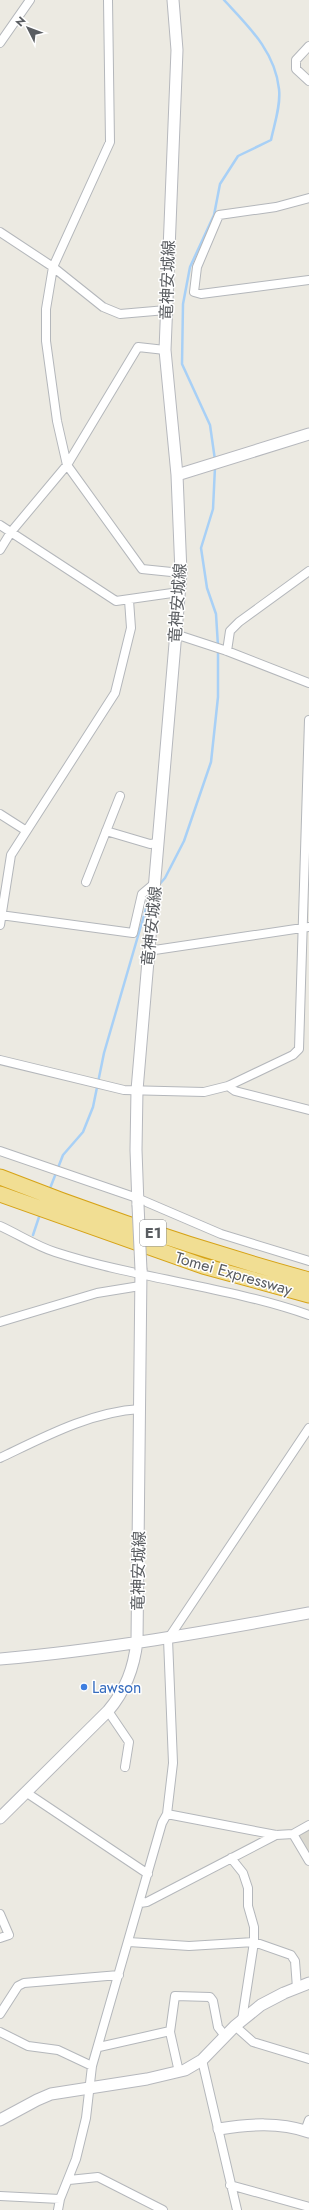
<svg xmlns="http://www.w3.org/2000/svg" width="309" height="2210" font-family="Jost,'Noto Sans JP',sans-serif">
  <style>
    .education { fill: #dbd9d0 }
    .lines { fill: none; stroke-linecap: round; stroke-linejoin: round }
    .stream { stroke: #a8d0f6; stroke-width: 2.5 }
    .street-casing { stroke: #b4b7bb; stroke-width: 10 }
    .secondary-casing { stroke: #b6b8bd; stroke-width: 13 }
    .highway-casing { stroke: #d6a317; stroke-width: 17 }
    .street { stroke: #fff; stroke-width: 8 }
    .secondary { stroke: #fff; stroke-width: 11 }
    .highway { stroke: #f1de93; stroke-width: 15 }
    .secondary-bridge-casing { stroke: #b6b8bd; stroke-width: 13; stroke-linecap: butt }
    .secondary-bridge { stroke: #fff; stroke-width: 11 }
    .shop-dot { fill: #3f7fe0; stroke: #fff; stroke-width: 1.5 }
    .labels { text-anchor: middle; stroke-width: 3; stroke-linejoin: round; paint-order: stroke }
    .shield { fill: #fff; stroke: #8c8e90; stroke-width: 1 }
    .shield-label { font-size: 15px; font-weight: bold; fill: #5a5d61 }
    .street-label { font-size: 16px; fill: #5a5d61; stroke: #fff }
    .shop-label { font-size: 16px; fill: #366cbe; stroke: #fff; text-anchor: start }
  </style>
  <rect width="100%" height="100%" fill="#eceae2"/>
  <path class="education" d="M309,1828V1854L297,1835Z"/>
  <g class="lines">
    <path class="stream" d="M215,460L210,425L182,364L183,304L190,267L214,215L220,184L238,156L271,140C274,125 281,106 279,89C275,51 248,26 224,0
      M215,467L213,509L201,548L207,588L216,614L218,646
      M158,886L165,878L184,841L211,762L218,697V651
      M49,1191L63,1155L83,1132L93,1107L104,1053L149,898
      M33,1235L40,1214"/>
    <defs>
      <path id="street" d="M108,0L110,142L53,267L46,309V341L57,421L67,465L142,569L181,573
        M0,43L30,0
        M309,46L296,60V69L309,81
        M309,198L276,207L219,215L197,267L194,292L201,294L309,280
        M0,232L53,267L103,307L120,314L166,310
        M0,525L116,601L179,592
        M0,550L11,532L67,465L138,347L165,350
        M175,634L227,651L309,683
        M227,651L230,631L239,622L309,571
        M0,814L25,830
        M106,831L150,844L158,843
        M86,882L120,796
        M0,915L133,933L142,894L155,883
        M0,925L11,855L115,693L131,628L129,600
        M148,951L309,927
        M0,1060L124,1090L204,1092L228,1086L293,1055L299,1049L309,720
        M228,1086L235,1091L309,1110
        M0,1151L137,1198L221,1234L309,1261
        M0,1226C18,1234 36,1246 55,1252C138,1279 226,1286 309,1315
        M0,1322L97,1293L140,1286
        M0,1458C44,1437 90,1412 140,1409
        M108,1711L129,1742L125,1767
        M27,1793L148,1874
        M167,1814L276,1835L293,1834L309,1825
        M293,1834L309,1861
        M231,1858L243,1873L248,1888V1906L254,1927V1942L242,2020
        M140,1903L147,1902L276,1835
        M0,1914L9,1935L0,1938
        M129,1942L189,1946L254,1942L291,1955L295,1961L297,1988
        M0,2014L18,1986L24,1983L119,1975
        M235,2026L253,2042L309,2059
        M0,2032L28,2046L58,2050L92,2066
        M99,2047L170,2031
        M202,2060L237,2210
        M179,2072L170,2032L175,1996L210,1997L213,2001L218,2027L225,2036
        M305,2131L309,2120
        M69,2180L98,2177L163,2210
        M230,2185L309,2207
        M0,2196L60,2199
        M58,2210L60,2199L76,2159L86,2118L92,2066L162,1823L167,1814L173,1763L168,1639L309,1428"/>
      <path id="secondary" d="M177,475L309,434
        M138,1205L136,1150L137,1090L181,573L177,475L165,350L177,50L173,0
        M0,1659C104,1650 206,1632 309,1613
        M0,1818L108,1711C126,1690 134,1668 137,1641L141,1270
        M0,2120L37,2100L51,2094L147,2079L185,2070L202,2060L235,2026L261,2005L284,1993L309,1983
        M219,2129C250,2124 279,2122 309,2132"/>
      <path id="highway" d="M0,1177C101,1217 204,1251 309,1280
        M0,1194L203,1266L309,1295"/>
    </defs>
    <use href="#street" class="street-casing"/>
    <use href="#secondary" class="secondary-casing"/>
    <use href="#highway" class="highway-casing"/>
    <use href="#street" class="street"/>
    <use href="#secondary" class="secondary"/>
    <use href="#highway" class="highway"/>
    <defs>
      <path id="secondary-bridge" d="M138,1205L141,1270"/>
    </defs>
    <use href="#secondary-bridge" class="secondary-bridge-casing"/>
    <use href="#secondary-bridge" class="secondary-bridge"/>
  </g>
  <circle class="shop-dot" cx="84" cy="1687" r="4"/>
  <g class="labels">
    <rect class="shield" x="140" y="1220" width="26" height="26" rx="3"/>
    <g class="shield-label">
      <text x="153" y="1238">E1</text>
    </g>
    <g class="street-label">
      <text transform="translate(167 280) rotate(-88)" y="6">竜神安城線</text>
      <text transform="translate(177 603) rotate(-86)" y="6">竜神安城線</text>
      <text transform="translate(151 926) rotate(-84)" y="6">竜神安城線</text>
      <text transform="translate(234 1273) rotate(16)" y="6">Tomei Expressway</text>
      <text transform="translate(138 1571) rotate(-89)" y="6">竜神安城線</text>
    </g>
    <g class="shop-label">
      <text x="92" y="1693">Lawson</text>
    </g>
  </g>
  <g transform="translate(28 28) rotate(312)" stroke="#ffffff" stroke-width="3" paint-order="stroke">
  <path d="M0-3L7 15L0 10L-7 15Z" fill="#5a5d61"/>
  <text y="-6" font-size="11" font-weight="bold" text-anchor="middle" fill="#5a5d61">N</text>
  </g>
</svg>
